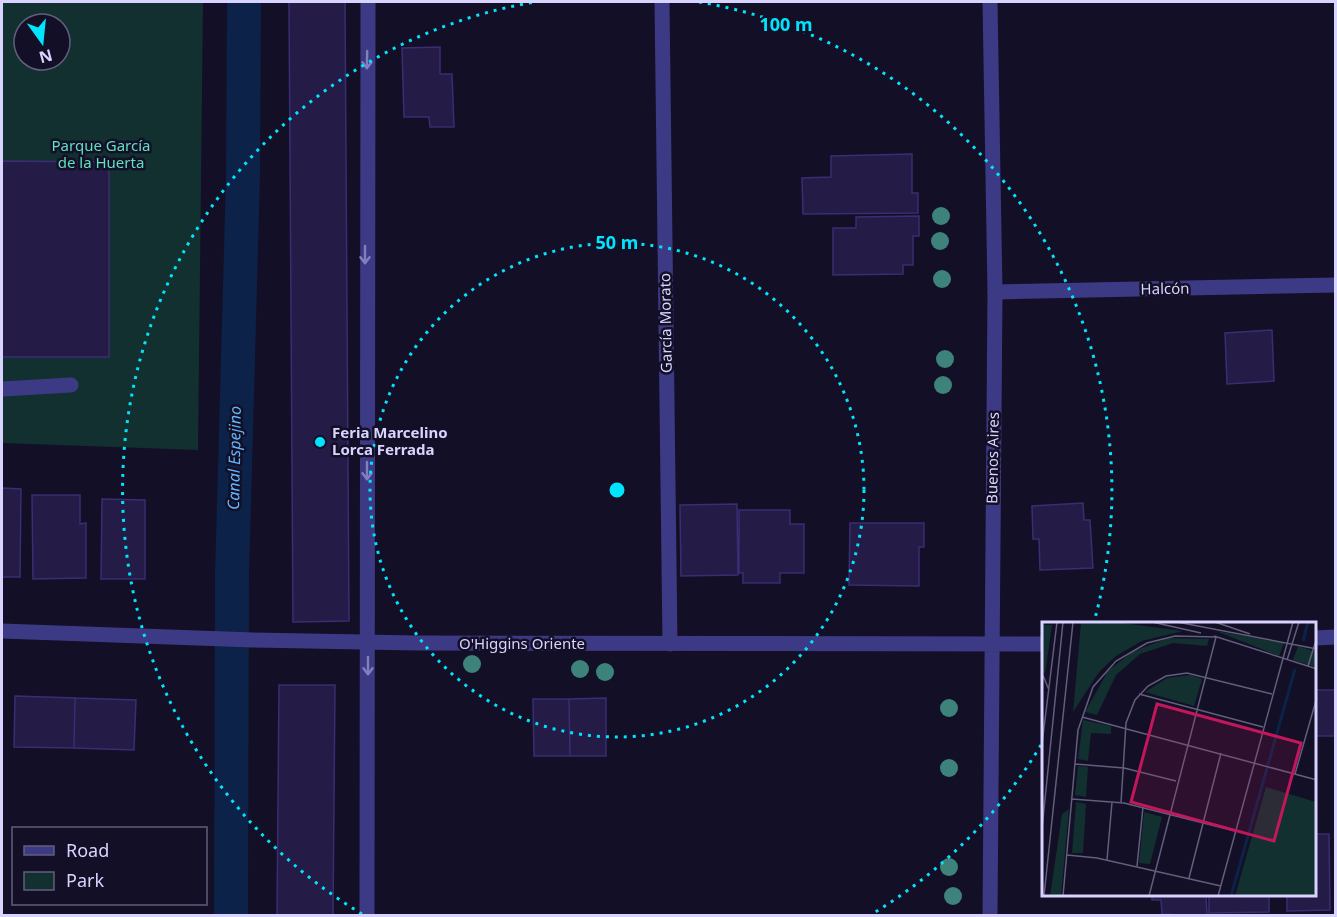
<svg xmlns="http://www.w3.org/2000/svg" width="1337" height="917" font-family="'Noto Sans',sans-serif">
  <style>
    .green { fill: #12302f; fill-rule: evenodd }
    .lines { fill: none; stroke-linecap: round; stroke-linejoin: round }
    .canal { stroke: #0c2248; stroke-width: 34 }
    .building { fill: #241b47; stroke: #3b2d73; stroke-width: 1.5 }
    .service { stroke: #3d3a85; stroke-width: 15 }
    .minor { stroke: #3d3a85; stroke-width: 15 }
    .tertiary { stroke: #3d3a85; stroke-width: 15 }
    .tree { fill: #3d827b }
    .oneway { stroke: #837fbc }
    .ring { fill: none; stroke: #00e5ff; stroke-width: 3; stroke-dasharray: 3 6 }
    .poi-dot { fill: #00e5ff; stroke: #130f26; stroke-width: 2 }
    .labels { text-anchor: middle; stroke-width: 5; stroke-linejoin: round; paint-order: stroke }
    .park-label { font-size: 15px; fill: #5fe0c0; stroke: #130f26 }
    .street-label { font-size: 15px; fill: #d9d4ff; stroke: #130f26 }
    .poi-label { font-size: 15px; font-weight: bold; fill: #d9d4ff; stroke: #130f26; text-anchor: start }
    .water-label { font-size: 16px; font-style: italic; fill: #62b6ff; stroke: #130f26 }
    .inset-river { fill: none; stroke: #0c2248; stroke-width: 3 }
    .inset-road { fill: none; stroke: #625e7d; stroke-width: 1.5 }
    .view { fill: #c2185b; fill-opacity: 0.15; stroke: #c2185b; stroke-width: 3 }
    .inset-edge { fill: none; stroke: #d9d4ff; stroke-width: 3 }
    .centre { fill: #00e5ff; stroke: #130f26; stroke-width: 3 }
    .ring-label { font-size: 18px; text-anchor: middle; font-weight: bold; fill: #00e5ff; stroke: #130f26; stroke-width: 5; stroke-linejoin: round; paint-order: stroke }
  </style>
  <rect width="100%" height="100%" fill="#130f26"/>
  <path class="green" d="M2,2H203L198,450L2,443ZM24,24H60V60H24Z"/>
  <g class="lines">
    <path class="canal" d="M231,916L232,575L243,176L244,2"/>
  </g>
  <path class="building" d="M289,2H345L349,621L293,622Z
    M440,47V74H452L454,127H430L429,117H404L402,48Z
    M912,154V193H918V213L803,214L802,178L831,177V156Z
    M2,161L109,162V357H2Z
    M919,216V236H913V265H903V274L833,275V228H856V217Z
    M1272,330L1274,381L1227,384L1225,333Z
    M2,488L21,489L20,577H2Z
    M32,495H80V524L86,523V578L33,579Z
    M102,499L145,500V579H101Z
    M1083,503L1084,520H1090L1093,568L1040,570L1039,539H1033L1032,506Z
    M737,504L738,575L681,576L680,505Z
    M739,510H790V524H804V573H780V583H743V573H739Z
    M850,523H924V547H919V586L849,585Z
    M279,685H335L333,916H277Z
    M1314,690H1335V736H1314Z
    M15,696L75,698L74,748L14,747Z
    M75,698L136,700L134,750L74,748Z
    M606,698V756H570L569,699Z
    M533,699H569L570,756H534Z
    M1314,834H1329L1330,910L1287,911V894H1314Z
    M1152,894H1206L1207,916L1162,914L1161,900H1152Z
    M1209,894H1269V912L1209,913Z"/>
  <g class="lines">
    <path class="service" d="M2,389L71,385"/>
    <path class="minor" d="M662,2L670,644
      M995,292L1336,285"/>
    <path class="tertiary" d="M2,631L253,640L417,643L1043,644
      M1314,638L1336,637
      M367,916C368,611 365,306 368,2
      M990,916L995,292L990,2"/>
  </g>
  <g class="tree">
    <circle cx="941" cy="216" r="9"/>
    <circle cx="940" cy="241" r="9"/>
    <circle cx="942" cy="279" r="9"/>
    <circle cx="945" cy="359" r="9"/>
    <circle cx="943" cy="385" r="9"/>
    <circle cx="472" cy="664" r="9"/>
    <circle cx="580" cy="669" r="9"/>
    <circle cx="605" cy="672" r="9"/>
    <circle cx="949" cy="708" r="9"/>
    <circle cx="949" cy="768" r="9"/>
    <circle cx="949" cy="867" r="9"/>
    <circle cx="953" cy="896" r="9"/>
  </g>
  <defs><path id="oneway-shaft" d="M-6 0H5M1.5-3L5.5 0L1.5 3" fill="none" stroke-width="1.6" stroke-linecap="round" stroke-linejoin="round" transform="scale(1.5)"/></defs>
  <g class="oneway">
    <use href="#oneway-shaft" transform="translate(367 60) rotate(91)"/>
    <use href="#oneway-shaft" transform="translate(365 255) rotate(90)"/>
    <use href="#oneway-shaft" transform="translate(367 471) rotate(90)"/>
    <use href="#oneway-shaft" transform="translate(368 666) rotate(90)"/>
  </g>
  <g class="ring">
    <circle cx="617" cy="490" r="247"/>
    <path d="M1041 745A495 495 0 0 1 872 914M362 914A495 495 0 0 1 535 2M699 2A495 495 0 0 1 1094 622"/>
  </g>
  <circle class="poi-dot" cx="320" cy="442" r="6"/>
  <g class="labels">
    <g class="park-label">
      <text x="101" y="151">Parque García<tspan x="101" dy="17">de la Huerta</tspan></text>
    </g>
    <g class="street-label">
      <text transform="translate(1165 289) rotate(-1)" y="5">Halcón</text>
      <text transform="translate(666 323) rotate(-91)" y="5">García Morato</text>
      <text transform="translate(993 458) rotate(-89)" y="5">Buenos Aires</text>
      <text x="522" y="649">O'Higgins Oriente</text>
    </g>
    <g class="poi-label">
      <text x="332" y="438">Feria Marcelino<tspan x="332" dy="17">Lorca Ferrada</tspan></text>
    </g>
    <g class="water-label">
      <text transform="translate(234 458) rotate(-89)" y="6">Canal Espejino</text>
    </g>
  </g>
  <g transform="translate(1042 622)">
    <rect width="274" height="274" fill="#130f26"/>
    <path d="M73,0L141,9L100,19L74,34L57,50L31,90L39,1ZM0,3H10L3,52L0,48ZM174,9L242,21L237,34ZM126,16L167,17L165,24L131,21L98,32L74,53L55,93L43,90L66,49L90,30ZM256,24L274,30V45L251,38ZM149,53L160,57L152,84L103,70L125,56ZM41,98L69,104V112L49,111L46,139L36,137ZM36,144L46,145L44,175L33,173ZM224,165L274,180V274H193ZM34,180L44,182L41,231H30ZM27,187L19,274H8L20,192ZM102,190L120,195L108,242L97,241Z" fill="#12302f"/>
    <path class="inset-river" d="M261,19L266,0M189,274L253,47"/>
    <path class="inset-road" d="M110,0L159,11M135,0L275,27M173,0L208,12M172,14L275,47M245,38L257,0M266,44L275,15M0,51L7,68M97,72L221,105M40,95L275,158M0,122L15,0M33,142L82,146L134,159M253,152L275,75M30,177L82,181L193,209M79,181L84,101L93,78L106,64L124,54L145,51L230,72M0,207L21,0M25,233L55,236L179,264M65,238L70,180M95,244L101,185M147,256L179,131M2,274L31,0M21,274L36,108L51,65L74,39L105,21L133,14L174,15M107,274L174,15M176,274L251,0"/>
    <path class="view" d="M115,82L259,121L232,219L89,180Z"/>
    <rect width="274" height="274" class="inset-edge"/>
  </g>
  <circle cx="617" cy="490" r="9" class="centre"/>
  <g class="ring-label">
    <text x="786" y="31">100 m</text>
    <text x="617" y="249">50 m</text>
  </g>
  <rect width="1337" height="917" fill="none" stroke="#d9d4ff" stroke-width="6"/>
  <rect x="12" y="827" width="195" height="78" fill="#130f26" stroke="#625e7d" stroke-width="1.5"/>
  <rect x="24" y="846" width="30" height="9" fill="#3d3a85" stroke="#625e7d" stroke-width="1.5"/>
  <text x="66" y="857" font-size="18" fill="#d9d4ff">Road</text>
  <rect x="24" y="872" width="30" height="18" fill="#12302f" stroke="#625e7d" stroke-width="1.5"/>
  <text x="66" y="887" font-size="18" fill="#d9d4ff">Park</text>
  <g transform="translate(42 42) rotate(165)"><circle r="28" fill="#130f26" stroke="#625e7d" stroke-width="1.5"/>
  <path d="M0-4.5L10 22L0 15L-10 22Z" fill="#00e5ff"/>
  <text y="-9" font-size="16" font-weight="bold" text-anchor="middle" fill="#d9d4ff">N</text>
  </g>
</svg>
